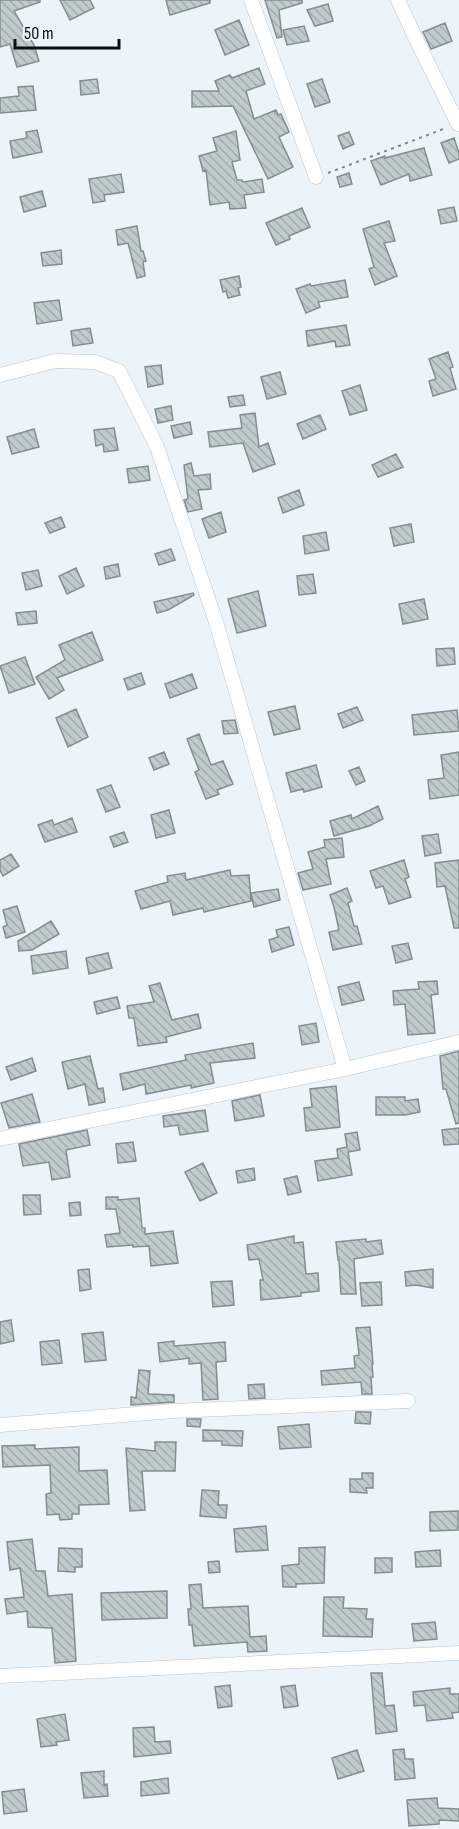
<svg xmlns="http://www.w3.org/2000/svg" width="459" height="1829" font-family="'Sofia Sans Condensed',sans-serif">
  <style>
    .building { fill: url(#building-back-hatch); stroke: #838e90; stroke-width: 1.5 }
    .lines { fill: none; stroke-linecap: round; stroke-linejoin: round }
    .minor-casing { stroke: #bbc5cb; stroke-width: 15 }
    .path { stroke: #7f8589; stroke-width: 2; stroke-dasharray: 3 4.5; stroke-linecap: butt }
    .minor { stroke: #fff; stroke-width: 14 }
  </style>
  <defs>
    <pattern id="building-back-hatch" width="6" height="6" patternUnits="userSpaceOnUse" patternTransform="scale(1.5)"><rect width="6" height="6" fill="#bfcbcd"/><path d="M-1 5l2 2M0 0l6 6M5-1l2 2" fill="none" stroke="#a3adaf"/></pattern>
  </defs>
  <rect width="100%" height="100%" fill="#eaf4fa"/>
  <path class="building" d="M0,0H40V2L14,11L34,45L39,61L17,67L10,44L0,47Z
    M60,0H90L94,8L70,20Z
    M166,0H210V3L170,15Z
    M265,0H302V3L279,10L282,37L277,38Z
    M328,4L333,21L315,26L307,10Z
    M239,20L249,45L225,55L215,30Z
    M445,23L452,41L431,49L423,32Z
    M304,26L309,41L287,45L283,30Z
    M259,68L265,84L246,91L254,119L276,110L278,115L281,114L289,132L279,137L293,167L268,179L233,106L192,107V91H219L215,81L230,75L232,78Z
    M97,79L99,93L81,95L80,81Z
    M322,79L330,102L315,107L307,84Z
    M33,86L36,110L0,113V98L19,96L18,87Z
    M37,130L42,152L13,158L10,141L27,138L26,132Z
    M236,131L240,160L232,162L237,180H242L243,182L262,179L264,192L244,195L246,208L230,209L229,202L210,205L206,170L203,171L199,156L217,151L213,138Z
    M349,132L354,144L343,149L338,136Z
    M454,138L459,153V159L449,163L441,143Z
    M424,148L432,175L410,181L409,174L381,185L371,161L385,156V158Z
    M349,173L352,184L340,187L337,177Z
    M121,174L124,192L104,195L105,201L93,203L89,179Z
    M42,191L46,206L24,212L20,197Z
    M454,207L457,221L441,224L438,210Z
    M302,208L310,227L289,236L290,239L276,245L266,223Z
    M389,221L395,241L384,243L397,276L375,285L369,269L374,267L363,229Z
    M137,226L141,251H143L146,261L143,262L145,276L137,278L128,243L118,245L116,230Z
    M61,250L62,264L43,266L41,253Z
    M239,276L241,287L238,288L240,295L228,298L226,291L223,292L220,280Z
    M345,280L348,297L318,302L320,307L306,313L296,289L310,284L311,286Z
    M59,300L62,320L37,324L34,303Z
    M346,325L350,345L336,347L335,341L308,346L306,331Z
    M90,328L93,343L73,346L71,331Z
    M448,352L453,367L450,368L456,389L433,396L429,381L436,379L429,359Z
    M161,365L163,384L148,387L145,367Z
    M280,372L286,394L267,399L261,377Z
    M360,385L367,410L350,415L342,391Z
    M243,395L245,405L230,407L228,397Z
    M171,406L173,420L158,423L155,409Z
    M255,413L259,447L268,443L275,464L253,472L243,443L210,447L208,432L242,428L240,415Z
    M320,415L326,429L303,439L297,424Z
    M190,422L192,434L174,438L171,426Z
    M114,428L118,450L104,452L103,444L96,446L94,430Z
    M34,429L39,447L12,454L7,437Z
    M396,454L403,467L378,477L372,465Z
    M191,463L194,476L210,474L211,489L198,490L202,509L188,512L184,500L188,499L184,465Z
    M148,466L150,480L129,483L127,469Z
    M299,490L304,505L283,513L278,498Z
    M221,512L226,532L209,538L202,519Z
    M61,517L65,527L50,533L45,523Z
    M411,524L414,542L394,546L390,528Z
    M326,532L329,550L305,554L303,536Z
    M171,549L175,560L159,565L155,554Z
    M118,564L120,576L106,579L104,567Z
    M76,568L84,586L67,594L59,576Z
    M38,570L42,586L26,590L22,573Z
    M313,574L316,593L299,595L297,576Z
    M258,591L266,626L237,633L228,599Z
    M193,593L194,595L168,610L157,613L154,602Z
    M424,599L428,619L403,624L399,604Z
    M36,611L37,623L18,625L16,613Z
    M92,632L103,660L57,678L64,690L49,699L36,677L65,660L59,645Z
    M454,648L455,664L437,666L436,649Z
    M25,657L35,684L9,693L0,666Z
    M141,673L145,684L128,690L124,679Z
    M192,674L197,688L170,698L165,684Z
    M295,706L300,729L274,735L268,712Z
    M357,707L363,720L343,728L338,714Z
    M76,709L88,737L68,747L56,718Z
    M457,710L459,731L414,735L412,715Z
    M235,720L238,733L224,734L222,721Z
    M199,734L211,765L223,761L233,784L217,790L219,794L206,799L195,772L199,770L187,739Z
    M164,752L169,764L154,770L149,758Z
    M459,752V795L430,799L428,780L444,778L441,755Z
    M316,765L322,787L304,792L303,789L291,792L286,773Z
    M359,767L365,781L356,785L349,771Z
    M111,785L120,807L106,812L97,790Z
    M378,806L383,819L369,826L334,836L330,821L351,815L352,819Z
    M169,810L175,833L156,838L151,815Z
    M72,818L77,832L45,842L38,825L52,820L54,825Z
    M124,832L128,842L114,847L110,837Z
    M438,834L441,853L425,856L422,836Z
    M342,838L344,857L326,859L331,884L303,890L298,873L313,869L308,852L325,847L324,840Z
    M11,854L19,866L3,876L0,870V860Z
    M404,860L409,877L405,879L411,897L389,904L383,886L376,888L370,871Z
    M459,860V928H454L445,886L437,887L435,863Z
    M230,870L231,876L249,875L251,901L204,912L203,908L173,915L170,901L141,909L135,891L168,882L167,876L185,873L186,880Z
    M347,888L352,901L348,903L354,926H357L362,944L333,950L329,932L339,930L334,907L330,895Z
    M278,889L280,900L254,907L251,893Z
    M17,906L25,932L6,938L3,927L7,925L3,910Z
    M51,921L59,934L32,950L19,951L18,941Z
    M289,927L294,945L272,952L269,940L278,937L276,930Z
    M408,943L412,959L396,963L392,946Z
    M66,951L68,968L33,974L31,956Z
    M108,953L112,968L89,974L86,958Z
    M437,981L438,994L431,995L435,1033L408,1035L405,1004L394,1005L393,991L419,989L418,982Z
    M359,982L364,1000L342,1005L338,987Z
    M160,983L172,1020L198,1014L201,1028L166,1037L167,1042L138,1046L134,1018H129L127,1006L154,1002L149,986Z
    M117,997L120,1008L97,1014L94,1002Z
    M316,1023L319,1042L302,1045L299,1026Z
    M253,1043L255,1058L210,1063L214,1083L191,1088V1085L146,1094L145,1084L123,1090L120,1074L186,1060L185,1055Z
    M459,1051V1123L456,1124L446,1089H443L440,1056Z
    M90,1056L98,1089L103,1088L105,1102L89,1105L85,1084L68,1089L62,1062Z
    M32,1058L36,1071L11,1080L6,1067Z
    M336,1086L340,1127L306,1131L304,1108L312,1107L310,1089Z
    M32,1094L40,1122L9,1128L1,1103Z
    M260,1095L264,1116L235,1121L232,1101Z
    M376,1097H405V1101L418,1099L420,1112L405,1115H376Z
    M205,1110L208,1131L180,1135L178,1125L164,1127L163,1116Z
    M459,1128V1144L444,1145L442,1130Z
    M87,1130L90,1145L66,1150L70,1177L52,1180L49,1162L23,1166L19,1144Z
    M357,1132L360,1150L348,1152L352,1175L318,1181L315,1161L338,1158L337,1149L347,1147L345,1134Z
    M133,1142L136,1161L118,1163L116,1144Z
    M203,1163L217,1193L200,1201L185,1172Z
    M254,1168L255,1180L238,1183L236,1171Z
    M297,1176L301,1192L288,1195L284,1179Z
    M23,1195H40L41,1214L24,1215Z
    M106,1197H118V1200L139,1198L142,1228H145V1234L173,1231L178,1263L151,1266L149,1246L133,1247V1245L107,1247L105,1235L120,1233L116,1209H106Z
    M80,1202L81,1215L70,1216L69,1203Z
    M294,1236V1243L303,1242L306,1274L318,1273L319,1291L301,1293V1296L261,1300L260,1280H263L259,1259L249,1260L247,1245Z
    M366,1239V1242L381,1240L383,1254L354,1259L356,1294H341L339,1260H338L336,1242Z
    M89,1269L91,1289L80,1291L78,1270Z
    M433,1269V1288L416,1285L406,1286L405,1272Z
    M232,1281L234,1305L213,1307L211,1282Z
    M381,1282L382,1305L362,1306L360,1283Z
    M11,1320L14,1341L0,1344V1322Z
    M370,1327L373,1364H372L373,1377H371L372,1394H362L361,1382L322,1385L321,1371L355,1368L354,1356L359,1355L356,1328Z
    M103,1332L106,1360L85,1362L82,1334Z
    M59,1340L62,1363L42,1365L40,1342Z
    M174,1341V1346L225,1342L226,1361L216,1362L218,1399L203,1400L201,1363L189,1364V1358L160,1362L158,1343Z
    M139,1370L150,1371L148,1394L174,1395V1402L131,1405V1397L136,1398Z
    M264,1384L265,1398L249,1399L248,1385Z
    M356,1412H371L370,1424L355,1423Z
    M187,1419H201L200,1427L187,1426Z
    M309,1424L311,1447L280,1449L278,1427Z
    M203,1430L243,1431L242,1446L222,1445V1441H203Z
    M155,1442H176L175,1471H142L145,1510L130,1511L126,1448L155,1451Z
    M35,1445V1449L79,1447V1471L107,1470L109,1504L79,1505V1514H72V1519L60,1520L59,1514L47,1515L46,1494L51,1493L50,1465L3,1467L2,1446Z
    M362,1473H373V1488H366L367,1493L350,1492V1479H362Z
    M202,1490L219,1491L218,1505H227L226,1518L200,1516Z
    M458,1511V1530L430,1531V1512Z
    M266,1526L268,1550L236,1552L234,1529Z
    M32,1539L36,1571H45L48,1596L72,1594L76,1661L55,1663L52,1628L28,1627L27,1611L7,1614L5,1599L24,1597L20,1568L10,1570L7,1542Z
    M325,1547L324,1583L296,1584V1587H283L282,1566L299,1564V1548Z
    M59,1548L82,1549V1567H75V1572L58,1571Z
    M440,1550L441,1566L416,1567L415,1552Z
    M375,1558H392V1572L375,1573Z
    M219,1561L220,1572L209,1573L208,1562Z
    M201,1584L203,1608L248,1606L250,1637L266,1636L267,1651L248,1652L247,1642L194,1646L192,1625H189L188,1609H191L189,1585Z
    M167,1591V1618L102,1620L101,1593Z
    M324,1597H344L343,1608L367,1609L366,1619H373L372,1637L323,1636Z
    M435,1622L437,1639L414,1641L412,1624Z
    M371,1673H382L385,1706L394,1705L397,1731L376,1734Z
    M230,1685L232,1706L218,1708L215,1687Z
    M295,1685L298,1706L284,1708L281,1687Z
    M450,1688V1694H459V1712L452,1713L453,1718L427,1721L425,1705L414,1706L413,1692Z
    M65,1714L69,1740L56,1742L57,1745L41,1747L37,1719Z
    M154,1727L155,1742L170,1741L171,1753L134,1757L133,1728Z
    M404,1749L405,1759H413L415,1778L395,1780L393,1750Z
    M357,1750L364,1771L338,1779L332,1758Z
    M104,1771V1785L107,1784L108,1796L84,1798L81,1773Z
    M168,1778L169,1793L141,1796V1782Z
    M24,1789L27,1811L4,1814L2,1792Z
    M437,1798L438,1808L459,1809V1821L439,1820V1824L409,1826L407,1800Z"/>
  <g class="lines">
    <defs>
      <path id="minor" d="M251,0L316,177
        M398,0L415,37L458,124
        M0,375L55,361L95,362L119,371L157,447L216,622L345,1069
        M0,1139L345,1069L459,1042
        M0,1425L173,1411L408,1401
        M0,1676L459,1653"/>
    </defs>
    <use href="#minor" class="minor-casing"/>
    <path class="path" d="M328,173L446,128"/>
    <use href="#minor" class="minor"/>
  </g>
  <path d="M15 39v9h104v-9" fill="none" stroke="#0c0f11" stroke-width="3"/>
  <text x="24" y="39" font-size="18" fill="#0c0f11" stroke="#eaf4fa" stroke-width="4.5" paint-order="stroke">50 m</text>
</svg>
